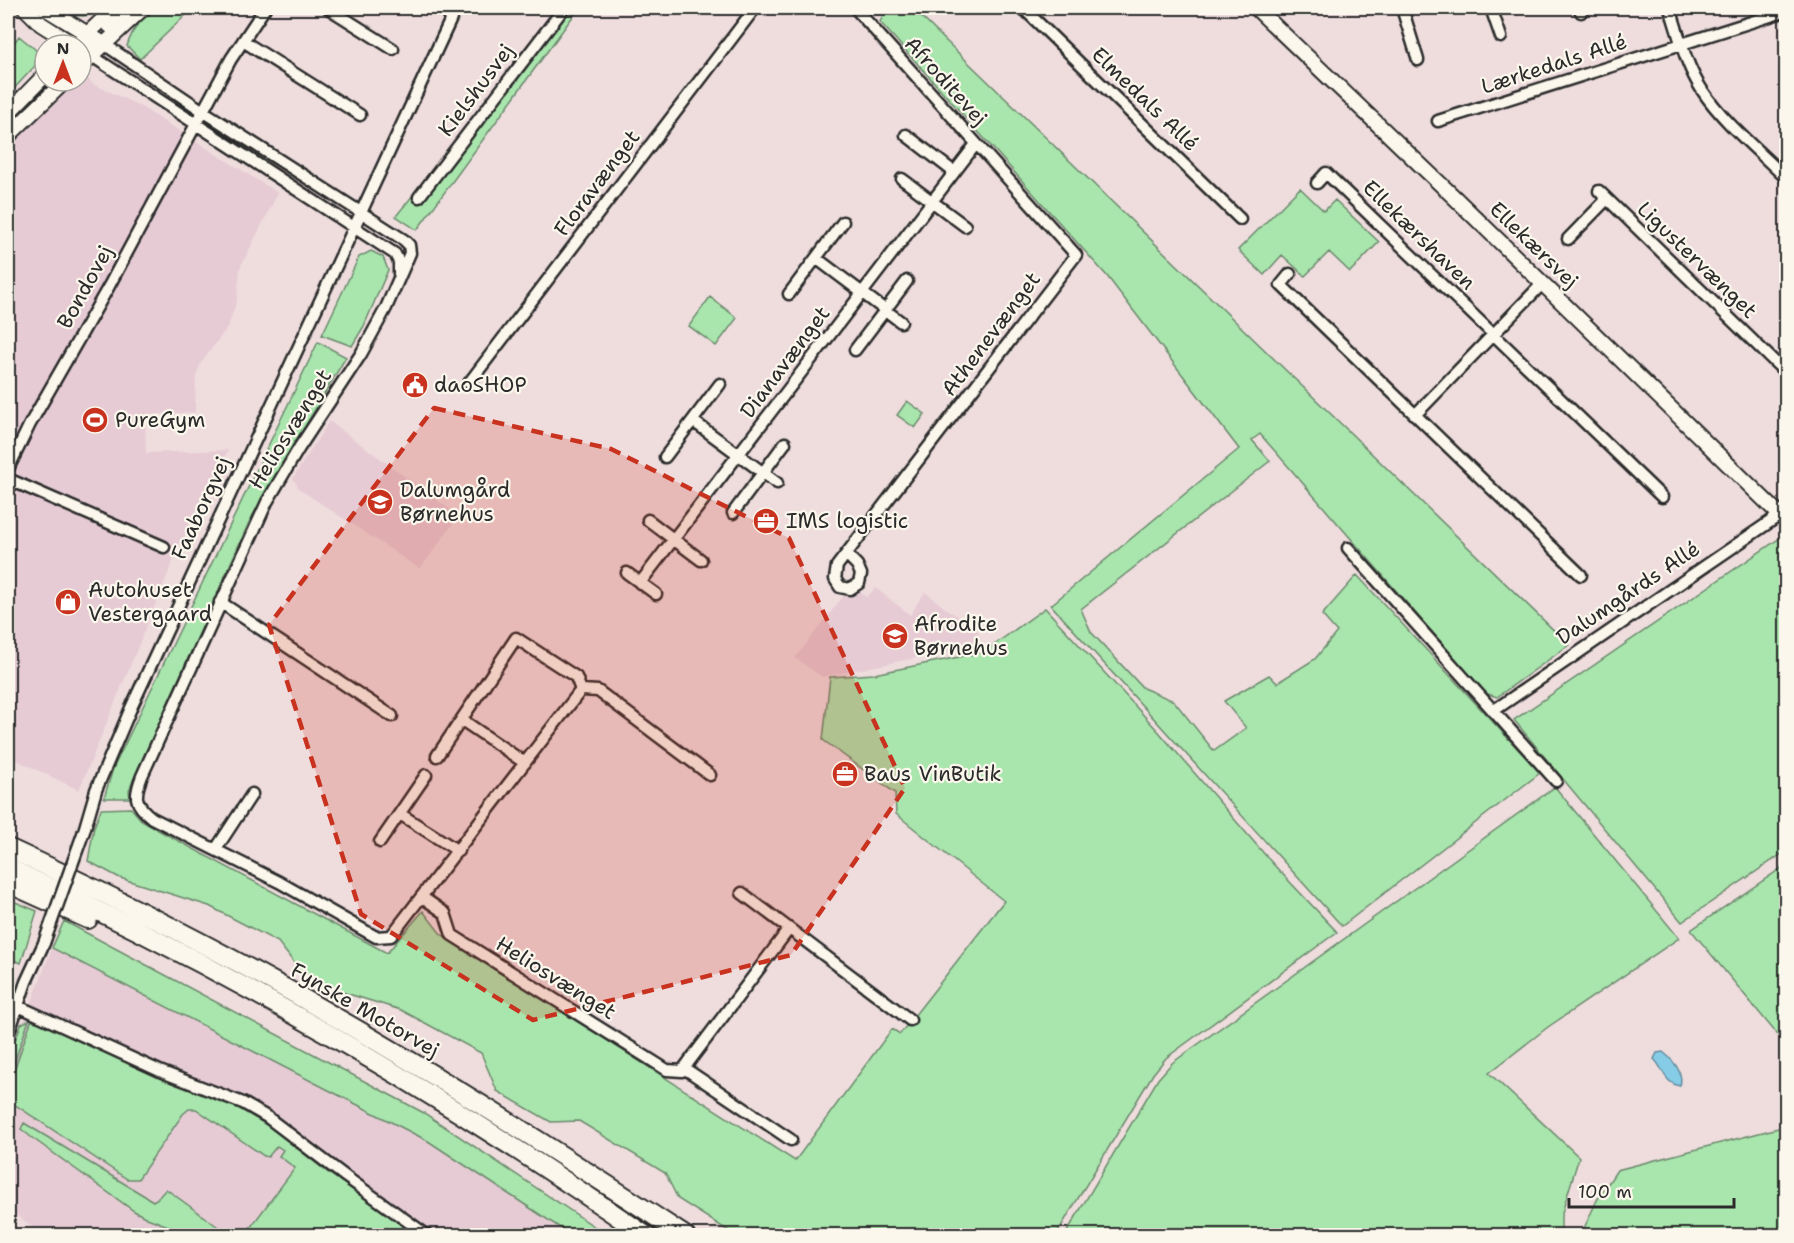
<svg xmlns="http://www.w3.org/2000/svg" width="1794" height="1243" font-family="'Shantell Sans',sans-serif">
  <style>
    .built { fill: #e6cbd4 }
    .green { fill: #a9e6ad; stroke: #6a886c; stroke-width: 1.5 }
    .water { fill: #86cce7; stroke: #628c9c; stroke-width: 1.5 }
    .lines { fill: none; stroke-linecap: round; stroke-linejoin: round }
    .street-casing { stroke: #2b2b2b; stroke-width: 15 }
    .secondary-casing { stroke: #2b2b2b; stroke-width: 18 }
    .highway-casing { stroke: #2b2b2b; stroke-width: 22 }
    .street { stroke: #fbf7ec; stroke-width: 10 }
    .secondary { stroke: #fbf7ec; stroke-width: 14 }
    .highway { stroke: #fbf7ec; stroke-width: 18 }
    .street-bridge-casing { stroke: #2b2b2b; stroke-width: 15; stroke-linecap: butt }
    .street-bridge { stroke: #fbf7ec; stroke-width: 10 }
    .marked { fill: #c8321e; fill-opacity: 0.2; stroke: #c8321e; stroke-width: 4.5; stroke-dasharray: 12 8; stroke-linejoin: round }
    .labels { text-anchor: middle; stroke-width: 4.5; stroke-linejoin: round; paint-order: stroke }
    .street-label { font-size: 21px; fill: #2b2b2b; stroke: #fbf7ec }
    .poi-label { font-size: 21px; fill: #2b2b2b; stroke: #fbf7ec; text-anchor: start }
  </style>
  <rect width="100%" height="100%" fill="#efddde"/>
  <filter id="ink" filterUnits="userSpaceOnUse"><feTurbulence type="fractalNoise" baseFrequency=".0167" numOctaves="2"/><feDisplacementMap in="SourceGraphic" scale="12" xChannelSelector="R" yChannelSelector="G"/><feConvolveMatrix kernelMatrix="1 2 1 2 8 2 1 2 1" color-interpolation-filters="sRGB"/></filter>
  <g filter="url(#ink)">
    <path class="built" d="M85,75L93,84L138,105L278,193L240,268L237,300L228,327L201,363L196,376L195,412L145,415L146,453L228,450L181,542L79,790L8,756V146Z
      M329,421L459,516L420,569L299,489L293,478Z
      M876,588L910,615L925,592L949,611L978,627L979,645L822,677L795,658L844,595L860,592L866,597Z
      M52,948L428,1141L571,1235L128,1236L126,1226L43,1235L8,1209V1066Z"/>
    <path class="green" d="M60,8H103C88,19 76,18 60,8Z
      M159,8H193L140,59L127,46C134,25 141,20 159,8Z
      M565,8H579L417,230L396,216Z
      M887,8H912L1569,645L1497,697L1485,693L1260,434L1252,440L1270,461L1081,609L1091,632L1143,688L1174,701L1214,751L1246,728L1224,701L1269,675L1277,683L1315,659L1337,632L1322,615L1357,575L1540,773L1342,926L1051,605L1239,449L1107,276L880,22Z
      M19,36L36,50L35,66L8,95V51Z
      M1300,188L1324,211L1335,200L1379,242L1350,272L1329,252L1305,276L1282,255L1264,275L1238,250Z
      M371,251L383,257L388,270L364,326L352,346L322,335L359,257Z
      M710,297L737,318L716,346L689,326Z
      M318,342L346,357L250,520L129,790L130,798H104L113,769Z
      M907,401L925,414L915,428L897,415Z
      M1786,534V851L1682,922L1514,720Z
      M1045,608L1159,732L1273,864L1337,932L1166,1058L1153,1074L1056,1235H735L678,1199L665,1173L579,1121L551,1122L497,1091L481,1053L401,1010L309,982L278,942L209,906L120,878L88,861L94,827L101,809L131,808L143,822L387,953L423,911L441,934L795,1161L892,1029L900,1034L1004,901L896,814L895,793L823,740L830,677L874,674L984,652Z
      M1555,787L1679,938L1548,1027L1489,1073L1579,1157L1561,1216V1230L1557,1235H1065L1158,1079L1172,1063Z
      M1786,865V1045L1691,930Z
      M8,899L37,911L21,963L8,958Z
      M64,921L424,1113L607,1235H571L428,1141L52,948Z
      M29,1020L8,1080V1060L21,1024Z
      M31,1021L44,1023L138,1068L240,1109L270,1127L327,1172L418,1235H252L247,1232L295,1168L279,1156L283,1150L277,1146L268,1157L264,1156L196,1109H189L183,1114L138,1179H127L8,1100V1088Z
      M24,1123L153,1201L158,1198L166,1189L225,1232L222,1235H192L147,1218L134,1211L31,1137L21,1129Z
      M1786,1126V1235H1581L1597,1200L1617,1170Z"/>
    <path class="water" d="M1663,1052C1673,1060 1684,1072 1680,1086C1664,1083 1664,1069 1654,1059L1657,1053Z"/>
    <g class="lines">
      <defs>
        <path id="street" d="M328,8L393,49
          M1023,8L1240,219
          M1402,8L1418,60
          M1491,8L1501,37
          M1579,8L1581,12
          M1670,8C1679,35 1686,66 1702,90C1724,123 1758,150 1786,178
          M243,41L360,115
          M104,44L203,111L404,240L409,245L410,253L386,308L361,354L299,448L267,502L142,776C134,796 134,804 152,818L279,882L376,937L391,936L581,690
          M92,56L395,254L399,262V274
          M1438,121L1786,11
          M906,135L954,172
          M902,179L965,226
          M1317,183L1326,173L1662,497
          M1599,191L1786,373
          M419,197L564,8
          M1568,239L1607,199
          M816,258L901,322
          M1290,274L1281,285L1581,575
          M789,294L843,222
          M855,350L907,281
          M469,383L755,8
          M1415,415L1543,283
          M693,421L777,483
          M665,457L720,384
          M8,469L30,424L109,286L231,59L265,8
          M8,479L164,547
          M733,513L785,443
          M648,520L701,560
          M1348,548L1556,781
          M847,555L857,565L861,574L859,583L850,589L840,587L835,579L837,566L1076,255L855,8
          M627,573L656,594
          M640,583L976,144
          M220,602L392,716
          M581,690L598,691L710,775
          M1493,711L1780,515
          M462,720L525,763
          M437,756L516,638L576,677L581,690
          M400,814L458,851
          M84,831L96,790L131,708L456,8
          M380,842L426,775
          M216,849L252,794
          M742,893L910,1020
          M422,897L445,913L452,935L667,1070L682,1071L789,929
          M18,1006L162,1072L243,1103L267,1117L346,1177L428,1236
          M8,1035L26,982L44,943
          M684,1068L791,1140"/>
        <path id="secondary" d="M25,8L41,24L74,45
          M45,8L104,44
          M1256,8L1455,198L1780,515L1786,510
          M110,26L129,8
          M82,39L115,8
          M81,53L89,42L88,34
          M81,66L143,8
          M8,113L45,75
          M8,136L65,81"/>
        <path id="highway" d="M8,848C119,899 229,955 335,1017C454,1085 570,1160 685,1236
          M8,868C231,970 444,1096 646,1236
          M8,883L88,919"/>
      </defs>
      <use href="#street" class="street-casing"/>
      <use href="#secondary" class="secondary-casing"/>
      <use href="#highway" class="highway-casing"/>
      <use href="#street" class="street"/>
      <use href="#secondary" class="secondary"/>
      <use href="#highway" class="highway"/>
      <defs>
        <path id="street-bridge" d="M44,943L84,831"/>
      </defs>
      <use href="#street-bridge" class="street-bridge-casing"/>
      <use href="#street-bridge" class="street-bridge"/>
    </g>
  </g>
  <path class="marked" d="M434,408L611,449L789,538L905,788L791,955L533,1020L361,914L269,625Z"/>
  <defs>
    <symbol id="civic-disc" viewBox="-11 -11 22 22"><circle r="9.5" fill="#c8321e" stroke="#fbf7ec"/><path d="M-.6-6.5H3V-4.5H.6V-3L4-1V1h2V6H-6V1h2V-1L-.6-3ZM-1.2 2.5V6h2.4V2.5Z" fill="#fff"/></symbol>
    <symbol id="stadium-disc" viewBox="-11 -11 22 22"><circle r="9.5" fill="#c8321e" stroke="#fbf7ec"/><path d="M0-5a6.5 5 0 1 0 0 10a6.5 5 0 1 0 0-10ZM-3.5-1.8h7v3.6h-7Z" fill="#fff"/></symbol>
    <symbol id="school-disc" viewBox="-11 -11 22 22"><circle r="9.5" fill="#c8321e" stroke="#fbf7ec"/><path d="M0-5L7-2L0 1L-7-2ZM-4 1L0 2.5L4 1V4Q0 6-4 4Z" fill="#fff"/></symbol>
    <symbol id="office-disc" viewBox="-11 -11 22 22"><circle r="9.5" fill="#c8321e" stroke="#fbf7ec"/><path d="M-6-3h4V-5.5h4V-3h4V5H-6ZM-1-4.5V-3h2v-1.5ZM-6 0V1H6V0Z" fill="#fff"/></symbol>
    <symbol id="shop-disc" viewBox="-11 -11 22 22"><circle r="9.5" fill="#c8321e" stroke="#fbf7ec"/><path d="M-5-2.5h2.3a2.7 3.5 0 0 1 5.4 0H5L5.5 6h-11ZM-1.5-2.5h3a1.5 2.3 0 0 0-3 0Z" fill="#fff"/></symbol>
  </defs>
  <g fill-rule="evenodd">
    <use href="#civic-disc" x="400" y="370" width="30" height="30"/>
    <use href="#stadium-disc" x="80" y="405" width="30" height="30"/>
    <use href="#school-disc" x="365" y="487" width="30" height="30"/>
    <use href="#office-disc" x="751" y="506" width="30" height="30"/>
    <use href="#shop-disc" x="53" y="587" width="30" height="30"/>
    <use href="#school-disc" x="880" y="621" width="30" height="30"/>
    <use href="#office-disc" x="830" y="759" width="30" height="30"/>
  </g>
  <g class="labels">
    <g class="street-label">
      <text transform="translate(1554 64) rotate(-18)" y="7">Lærkedals Allé</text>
      <text transform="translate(946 81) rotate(48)" y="7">Afroditevej</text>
      <text transform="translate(476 90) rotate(-53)" y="7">Kielshusvej</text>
      <text transform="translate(1145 99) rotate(44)" y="7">Elmedals Allé</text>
      <text transform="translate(597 183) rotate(-53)" y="7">Floravænget</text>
      <text transform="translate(1419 235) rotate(44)" y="7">Ellekærshaven</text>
      <text transform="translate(1534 245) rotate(44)" y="7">Ellekærsvej</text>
      <text transform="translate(1697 260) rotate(44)" y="7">Ligustervænget</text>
      <text transform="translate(85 287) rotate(-61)" y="7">Bondovej</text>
      <text transform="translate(991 334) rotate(-53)" y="7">Athenevænget</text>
      <text transform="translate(785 362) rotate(-53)" y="7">Dianavænget</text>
      <text transform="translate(290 429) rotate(-58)" y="7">Heliosvænget</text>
      <text transform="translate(201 508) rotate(-65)" y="7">Faaborgvej</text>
      <text transform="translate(1628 593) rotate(-34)" y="7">Dalumgårds Allé</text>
      <text transform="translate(556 978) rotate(32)" y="7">Heliosvænget</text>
      <text transform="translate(365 1010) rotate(30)" y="7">Fynske Motorvej</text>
    </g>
    <g class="poi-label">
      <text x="434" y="392">daoSHOP</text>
      <text x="115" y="427">PureGym</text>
      <text x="400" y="497">Dalumgård<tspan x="400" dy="24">Børnehus</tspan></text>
      <text x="786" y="528">IMS logistic</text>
      <text x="88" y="597">Autohuset<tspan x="88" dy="24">Vestergaard</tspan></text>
      <text x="914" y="631">Afrodite<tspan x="914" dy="24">Børnehus</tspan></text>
      <text x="864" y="781">Baus VinButik</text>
    </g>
  </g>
  <rect width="1794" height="1243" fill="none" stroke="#fbf7ec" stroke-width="30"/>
  <rect x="15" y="15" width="1764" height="1213" fill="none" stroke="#2b2b2b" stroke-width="2" filter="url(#ink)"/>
  <g transform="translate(63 63)"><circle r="28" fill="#fbf7ec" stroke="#a8a59f" stroke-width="1.5"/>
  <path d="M0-4.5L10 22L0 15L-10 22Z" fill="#c8321e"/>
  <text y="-9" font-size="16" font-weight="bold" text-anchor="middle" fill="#2b2b2b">N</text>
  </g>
  <path d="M1569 1198v9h165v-9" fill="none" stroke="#2b2b2b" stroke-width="3"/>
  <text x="1578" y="1198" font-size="18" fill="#2b2b2b" stroke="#fbf7ec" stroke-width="4.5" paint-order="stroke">100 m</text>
</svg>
